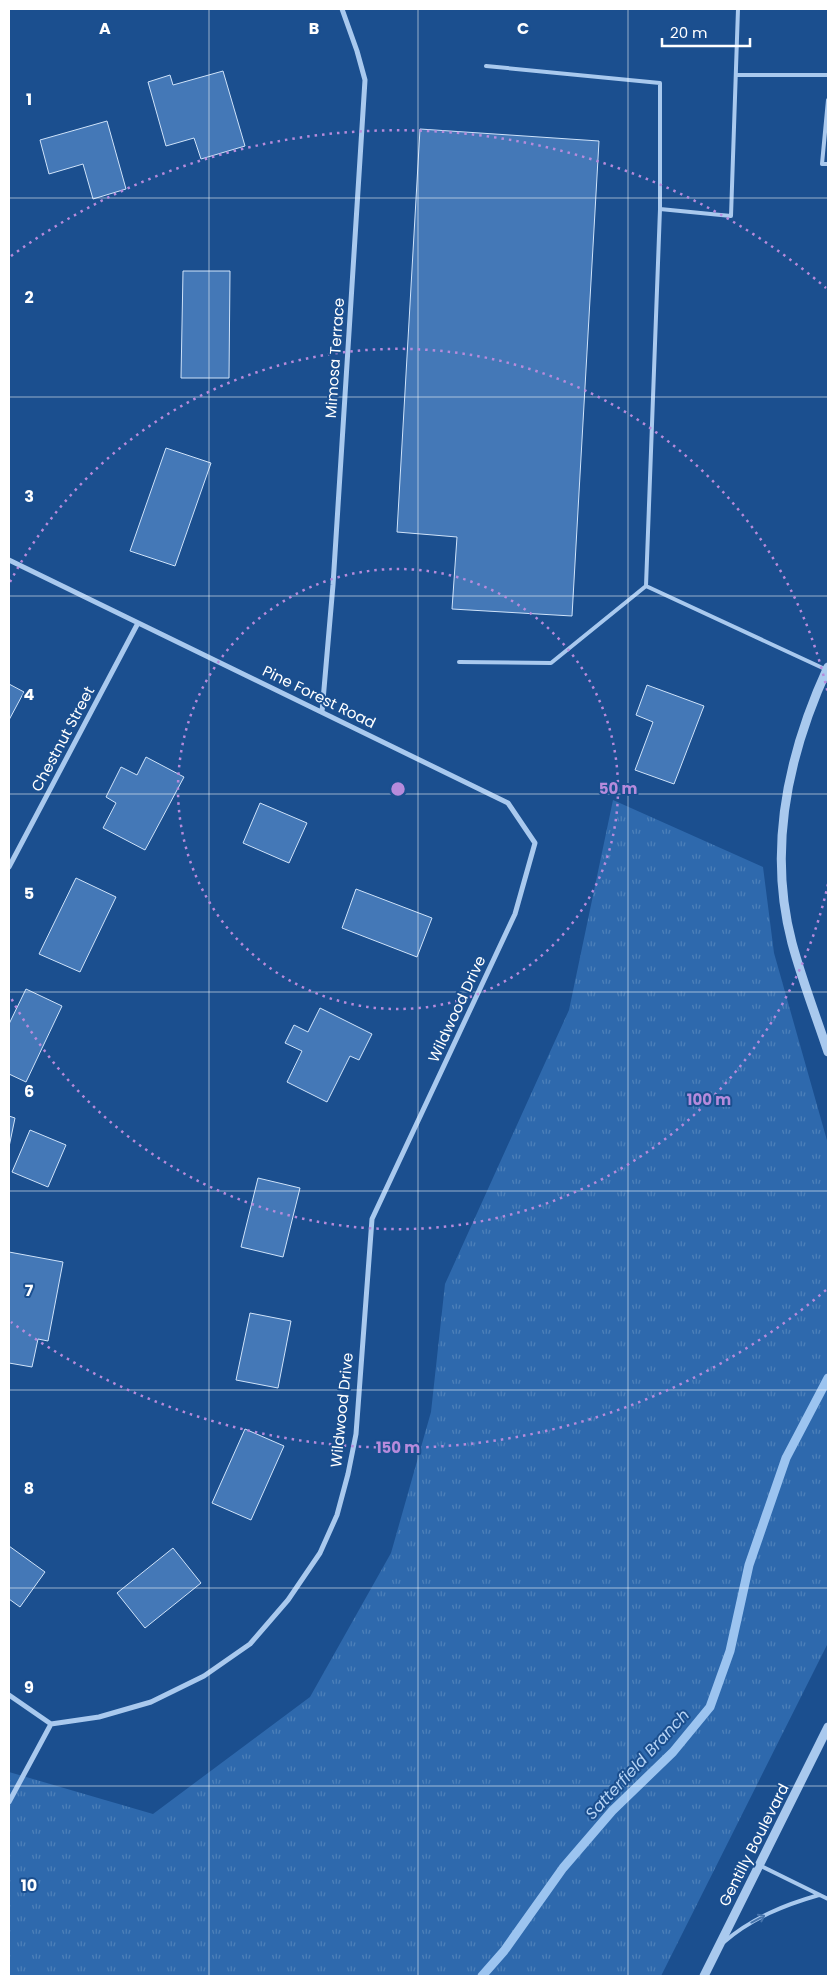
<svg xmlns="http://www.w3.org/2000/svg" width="837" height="1985" font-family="Poppins,sans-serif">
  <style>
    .grass { fill: url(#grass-tufts) }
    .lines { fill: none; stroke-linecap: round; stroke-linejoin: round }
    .stream { stroke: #9cc4f0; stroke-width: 9 }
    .building { fill: #4478b7; stroke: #cfe3fa }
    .service { stroke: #a9c9ee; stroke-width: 4 }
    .minor { stroke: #a9c9ee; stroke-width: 5 }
    .tertiary { stroke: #a9c9ee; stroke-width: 9 }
    .oneway { stroke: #4674ac }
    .grid { fill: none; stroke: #fff; stroke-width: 1; stroke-opacity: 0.55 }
    .ring { fill: none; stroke: #b68bdc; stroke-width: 2.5; stroke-dasharray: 2.5 5 }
    .labels { text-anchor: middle; stroke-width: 4; stroke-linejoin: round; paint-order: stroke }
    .street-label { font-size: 15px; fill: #fff; stroke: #1b4f8f }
    .water-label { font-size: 16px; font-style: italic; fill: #b5d3f5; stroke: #1b4f8f }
    .grid-label { font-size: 16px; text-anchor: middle; font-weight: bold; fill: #fff; stroke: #1b4f8f; stroke-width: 4; stroke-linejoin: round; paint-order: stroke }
    .centre { fill: #b68bdc; stroke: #1b4f8f; stroke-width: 2.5 }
    .ring-label { font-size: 15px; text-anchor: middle; font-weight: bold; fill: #b68bdc; stroke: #1b4f8f; stroke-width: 4; stroke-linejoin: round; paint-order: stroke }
  </style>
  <defs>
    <pattern id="grass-tufts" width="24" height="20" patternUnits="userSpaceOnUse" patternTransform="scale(1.25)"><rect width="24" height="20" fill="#2e69ad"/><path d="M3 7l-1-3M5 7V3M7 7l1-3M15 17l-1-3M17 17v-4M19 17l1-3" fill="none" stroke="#4d80b9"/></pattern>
  </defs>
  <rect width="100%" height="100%" fill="#1b4f8f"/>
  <path class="grass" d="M613,800L763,867L774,953L828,1144V1643L661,1976H9V1772L153,1814L310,1697L391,1553L431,1412L445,1284L569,1010Z"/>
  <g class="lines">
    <path class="stream" d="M482,1976L504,1951L563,1868L612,1811L673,1752L710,1707L730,1651L749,1565L786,1458L828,1378"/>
  </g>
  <path class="building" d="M223,71L245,146L201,159L194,138L166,146L148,82L170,75L173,85Z
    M107,121L126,189L93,199L83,164L49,174L40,140Z
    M420,129L599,141L572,616L452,609L457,537L397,532Z
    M183,271H230L229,378H181Z
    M166,448L211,463L175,566L130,551Z
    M9,684L24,692L9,720Z
    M647,685L704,706L674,784L635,770L653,722L636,715Z
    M146,757L184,777L145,850L103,828L116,803L106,797L121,767L137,775Z
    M260,803L307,823L289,863L243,843Z
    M76,878L116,897L80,972L39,954Z
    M356,889L432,918L417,957L342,928Z
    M26,989L62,1006L26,1082L9,1074V1024Z
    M320,1008L372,1034L359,1060L350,1056L327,1102L287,1082L302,1051L285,1043L294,1025L308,1032Z
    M9,1116L15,1118L9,1147Z
    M30,1130L66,1145L48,1187L12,1172Z
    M258,1178L300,1188L283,1257L241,1247Z
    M9,1252L63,1262L48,1341L38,1339L32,1367L9,1363Z
    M250,1313L291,1321L278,1388L236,1380Z
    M245,1429L284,1446L251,1520L212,1503Z
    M9,1546L45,1572L20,1607L9,1599Z
    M173,1548L201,1583L145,1628L117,1593Z"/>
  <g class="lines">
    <path class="service" d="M738,9L731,216L660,209L646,586L827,670
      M486,66L660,83V209
      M736,75H828
      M828,100L822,164H828
      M459,662L551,663L646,586
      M759,1865L828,1899
      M724,1942C752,1918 784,1905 819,1895"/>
    <path class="minor" d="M9,560L508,803L535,843L515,914L372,1219L356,1434L348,1474L337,1515L320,1553L288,1600L250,1644L204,1676L151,1702L99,1717L51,1724L9,1695
      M322,712L333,585L365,80L357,51L342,9
      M9,867L138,623
      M9,1802L51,1724"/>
    <path class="tertiary" d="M828,667C788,754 767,848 792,943C802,980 816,1016 828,1052
      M704,1976L828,1727"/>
  </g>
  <defs><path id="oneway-shaft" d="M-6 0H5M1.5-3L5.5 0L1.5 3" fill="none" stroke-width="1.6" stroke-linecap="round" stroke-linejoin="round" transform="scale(1.25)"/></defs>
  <use class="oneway" href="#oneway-shaft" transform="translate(758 1919) rotate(-28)"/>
  <path class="grid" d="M209,9V1976M418,9V1976M628,9V1976M9,198H828M9,397H828M9,596H828M9,794H828M9,992H828M9,1191H828M9,1390H828M9,1588H828M9,1786H828"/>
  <g class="ring">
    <circle cx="398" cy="789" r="220"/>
    <path d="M828 884A440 440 0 0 1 10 996M10 582A440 440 0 0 1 828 694"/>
    <path d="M826 1290A659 659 0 0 1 11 1322M11 256A659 659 0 0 1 826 288"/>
  </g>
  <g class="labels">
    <g class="street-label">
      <text transform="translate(335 358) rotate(-86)" y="5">Mimosa Terrace</text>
      <text transform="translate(319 697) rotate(26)" y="5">Pine Forest Road</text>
      <text transform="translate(63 739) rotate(-62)" y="5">Chestnut Street</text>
      <text transform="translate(457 1009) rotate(-65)" y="5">Wildwood Drive</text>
      <text transform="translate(342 1410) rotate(-84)" y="5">Wildwood Drive</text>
      <text transform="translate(754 1845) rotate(-63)" y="5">Gentilly Boulevard</text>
    </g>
    <g class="water-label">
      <text transform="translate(637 1764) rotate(-47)" y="6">Satterfield Branch</text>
    </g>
  </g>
  <g class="grid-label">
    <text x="105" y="34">A</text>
    <text x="314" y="34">B</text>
    <text x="523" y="34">C</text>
    <text x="29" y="105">1</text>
    <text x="29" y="303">2</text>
    <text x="29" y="502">3</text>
    <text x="29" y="700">4</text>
    <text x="29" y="899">5</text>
    <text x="29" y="1097">6</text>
    <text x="29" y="1296">7</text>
    <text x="29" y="1494">8</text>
    <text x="29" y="1693">9</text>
    <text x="29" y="1891">10</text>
  </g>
  <circle cx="398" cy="789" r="8" class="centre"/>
  <g class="ring-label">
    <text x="618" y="794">50 m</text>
    <text x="709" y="1105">100 m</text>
    <text x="398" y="1453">150 m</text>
  </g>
  <rect width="837" height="1985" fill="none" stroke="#ffffff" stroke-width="20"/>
  <path d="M662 38v8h88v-8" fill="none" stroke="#ffffff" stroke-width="2.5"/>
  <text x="670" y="38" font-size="15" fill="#ffffff" stroke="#1b4f8f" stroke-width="4" paint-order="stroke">20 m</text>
</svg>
